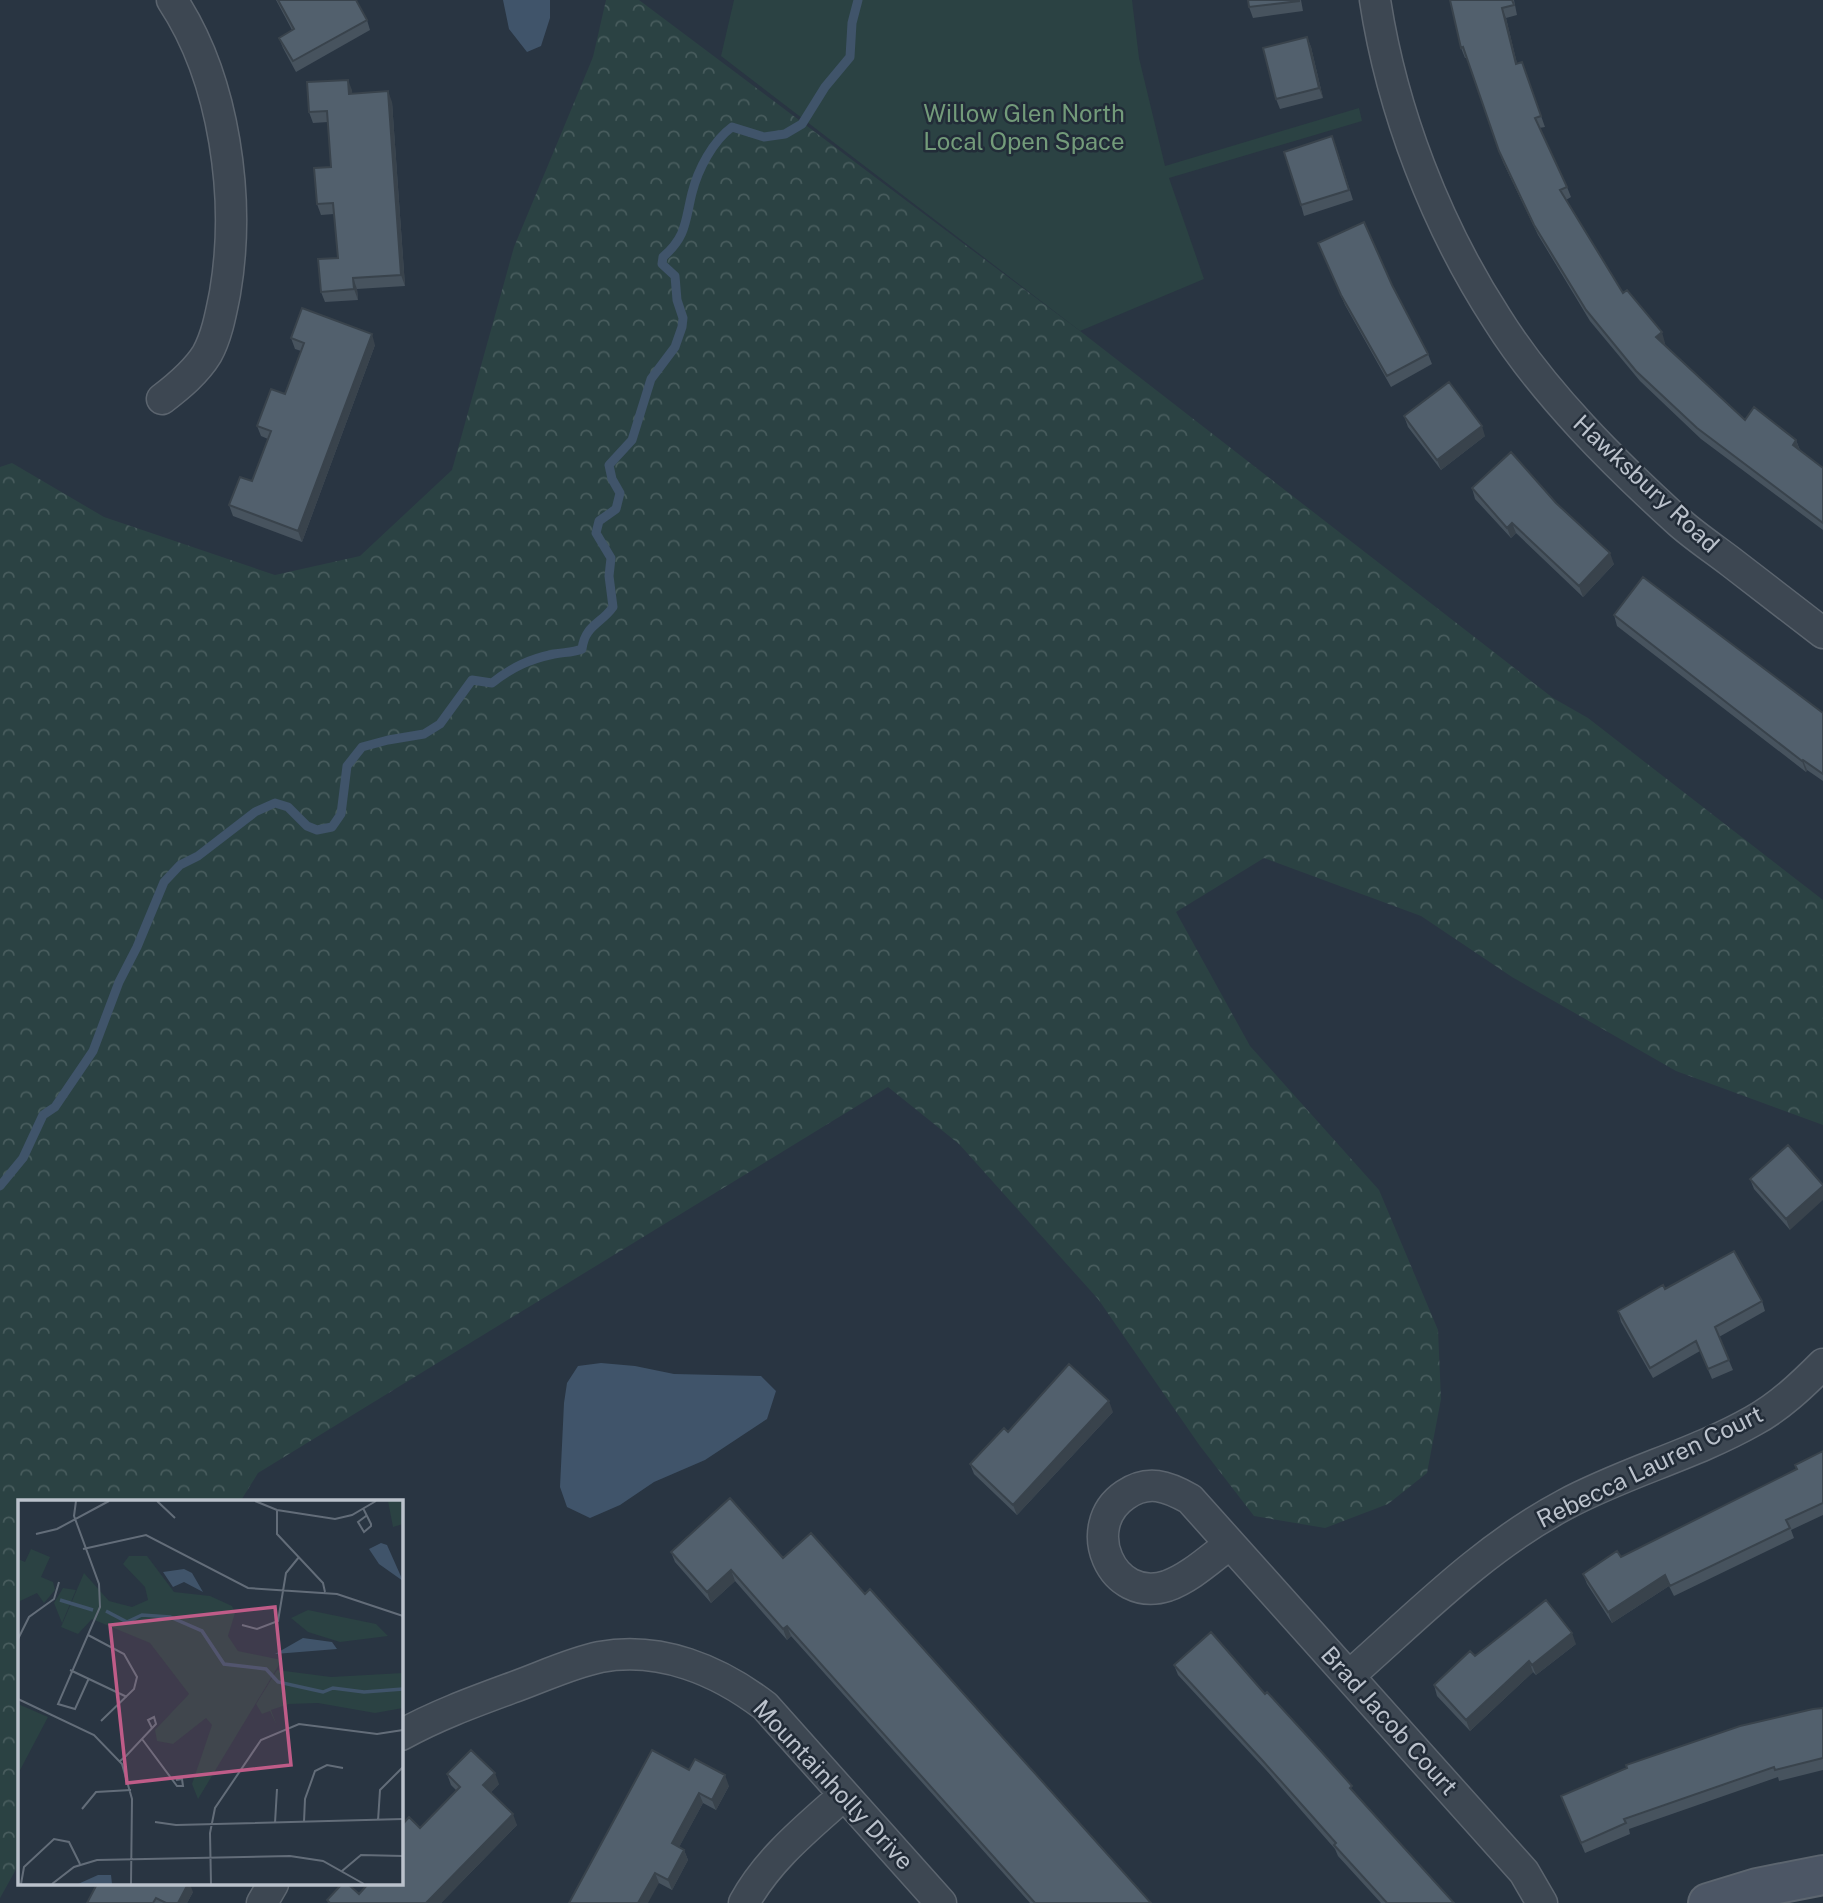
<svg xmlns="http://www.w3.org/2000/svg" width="1823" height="1903" font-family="'Public Sans',sans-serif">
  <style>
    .green { fill: #2b4243 }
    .forest { fill: url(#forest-crowns) }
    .water { fill: #40546a }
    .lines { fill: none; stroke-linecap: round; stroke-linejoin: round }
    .stream { stroke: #40546a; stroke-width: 9 }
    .street-casing { stroke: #5c656f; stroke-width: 33 }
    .secondary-casing { stroke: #5c656f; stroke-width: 42 }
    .street { stroke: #3d4752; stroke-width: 30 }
    .secondary { stroke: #4c5665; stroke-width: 38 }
    .wall { fill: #47535e }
    .shaded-wall { fill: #39434c }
    .building { fill: #52606d; stroke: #39434c; stroke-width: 2 }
    .labels { text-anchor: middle; stroke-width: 5; stroke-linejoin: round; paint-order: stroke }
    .park-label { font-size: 24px; fill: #739b7a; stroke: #222c38 }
    .street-label { font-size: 24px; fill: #bbc2cc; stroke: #222c38 }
    .inset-river { fill: none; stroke: #40546a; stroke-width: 3.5 }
    .inset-road { fill: none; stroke: #636d79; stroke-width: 2 }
    .view { fill: #bf5c88; fill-opacity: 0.15; stroke: #bf5c88; stroke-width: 3.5 }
    .inset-edge { fill: none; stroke: #bbc2cc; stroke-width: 3.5 }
  </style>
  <defs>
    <pattern id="forest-crowns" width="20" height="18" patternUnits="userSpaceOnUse" patternTransform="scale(1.75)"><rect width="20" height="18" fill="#2b4243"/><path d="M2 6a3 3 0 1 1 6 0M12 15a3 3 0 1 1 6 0" fill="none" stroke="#485c5d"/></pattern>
  </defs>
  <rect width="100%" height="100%" fill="#293542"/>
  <path class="green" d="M734,0H1132L1139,58L1165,166L1359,108L1362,121L1169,178L1204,279L1080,331L721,56Z"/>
  <path class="forest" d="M606,0H639L1080,331L1553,698L1588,718L1823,900V1125L1676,1071L1512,977L1421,916L1264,858L1176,912L1250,1046L1379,1190L1438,1330L1441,1399L1427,1473L1388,1504L1325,1528L1254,1516L1200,1446L1098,1299L959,1144L888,1087L258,1473L240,1502H19V1864L0,1898V467L12,463L104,517L275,575L360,556L452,470L514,247L593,57Z"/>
  <path class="water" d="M503,0H550V18L541,46L527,52L509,29Z
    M601,1363L635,1366L674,1374L761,1376L776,1391L767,1419L705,1460L654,1482L620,1505L590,1518L567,1507L560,1487L564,1403L567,1383L578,1366Z"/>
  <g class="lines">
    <path class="stream" d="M0,1186L23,1158L43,1115L55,1107L93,1051L119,982L137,947L164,882L180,865L198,856L255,812L275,803L288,807L307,826L317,830L332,827L341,814L347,766L362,747L388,740L424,734L440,724L472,680L492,683C512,667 530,659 554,654C564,652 572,653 582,649C585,625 601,624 613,607L609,576L611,558L596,533L599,521L616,509L620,493L612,479L609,465L632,440L651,379L675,347L682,327L683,318L677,300L675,276L662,264L663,257C687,236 685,221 692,193C698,169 713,141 732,127L764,137L785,134L802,124L825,87L850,57L852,23L858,0"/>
    <defs>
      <path id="street" d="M1375,0C1392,111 1436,225 1497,319C1544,394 1615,464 1680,523C1696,537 1714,549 1731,562C1761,585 1792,609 1823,633
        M162,399C179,386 196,372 207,354C217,336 221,313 225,293C241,199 225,80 172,0
        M1230,1544C1211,1558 1190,1578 1167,1586C1111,1604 1079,1526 1125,1495C1148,1479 1167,1486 1190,1499L1524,1872L1542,1903
        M1349,1676C1417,1616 1483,1548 1564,1505C1625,1472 1693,1455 1753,1421C1779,1407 1802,1385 1823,1364
        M401,1735C437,1715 476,1701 514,1687C542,1677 571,1663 600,1657C660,1646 718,1670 765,1706L941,1903
        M262,1903L273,1884
        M744,1903C768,1859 807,1828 844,1795"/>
      <path id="secondary" d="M1708,1903L1757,1888L1823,1875"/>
    </defs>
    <use href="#street" class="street-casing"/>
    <use href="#secondary" class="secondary-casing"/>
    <use href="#street" class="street"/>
    <use href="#secondary" class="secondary"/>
  </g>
  <path class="wall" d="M276,0H356L367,20L370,30L296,72L283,48L279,38L292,30Z
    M1301,0L1303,11L1253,18L1249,7Z
    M1450,0H1514L1517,15L1506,18L1517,64L1522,62L1545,127L1539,128L1567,187L1571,197L1566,200L1623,293L1665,343L1664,344L1745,420L1796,440L1800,450L1823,468V530L1701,439L1640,381L1590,321L1538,235L1503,162L1467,58H1465L1461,48Z
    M1307,37L1311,47L1323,98L1280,109L1276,99Z
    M352,90V94L392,102L405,286L357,289L358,300L325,302L321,292L338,258L334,214L321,215L317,204L331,167L328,122L313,123L309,112Z
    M1336,147L1353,200L1304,216L1301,205Z
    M1318,243L1392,285L1428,354L1432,364L1391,387L1345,305Z
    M291,338L375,345L302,542L233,516L229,505L252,481L268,439L261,436L257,426L285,394L301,351L295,349Z
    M1404,416L1485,436L1441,470L1408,427Z
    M1472,488L1556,503L1614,564L1583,597L1516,533L1511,538L1475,499Z
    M1614,615L1823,713V781L1807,770L1806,772L1617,626Z
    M1788,1145L1790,1230L1754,1189L1750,1179Z
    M1665,1289L1762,1301L1765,1311L1719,1337L1733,1370L1712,1379L1700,1351L1653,1378L1621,1322L1618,1311Z
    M1113,1412L1017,1515L974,1474L970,1464Z
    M1823,1451V1515L1791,1530L1794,1538L1674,1596L1669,1586L1612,1623L1587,1584L1583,1574L1621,1557L1796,1470Z
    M671,1552L783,1558L865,1594L1151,1903H1030L791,1636L787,1640L735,1581L711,1603L675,1562Z
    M1576,1644L1536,1675L1533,1672L1470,1731L1437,1696L1434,1685L1475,1656Z
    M1174,1665L1355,1794L1454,1903H1381L1338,1856L1335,1849L1266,1770L1178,1675Z
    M1823,1708V1770L1779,1781L1778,1777L1629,1829L1630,1834L1585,1853L1561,1796Z
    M689,1770L729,1786L716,1810L703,1803L679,1847L684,1850L688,1860L672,1890L659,1883L569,1903Z
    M447,1774L499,1784L491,1792L517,1825L441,1903H328L327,1900L359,1894L401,1884L457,1791L451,1785Z
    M193,1892L187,1903H87Z"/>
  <path class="shaded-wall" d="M1502,8L1506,18L1520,75L1516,64Z
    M1307,37L1311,47L1323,98L1319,88Z
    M348,80L352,90L353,104L349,94Z
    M388,91L392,102L405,286L401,275Z
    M353,278L357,289L358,300L354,289Z
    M1662,332L1665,343L1660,347L1656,337Z
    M372,334L375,345L302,542L298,531Z
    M1482,426L1485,436L1441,470L1437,460Z
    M1796,440L1800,451L1793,445Z
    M1512,523L1516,533L1511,538L1507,528Z
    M1610,553L1614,564L1583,597L1579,586Z
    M1803,760L1807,770L1806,772L1802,761Z
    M1823,1186V1200L1790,1230L1786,1219Z
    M1109,1401L1113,1412L1017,1515L1013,1505Z
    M731,1570L735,1581L711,1603L707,1592Z
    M1665,1575L1669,1586L1612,1623L1608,1612Z
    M787,1626L791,1636L787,1640L783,1629Z
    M1572,1633L1576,1644L1536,1675L1532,1665Z
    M1529,1661L1533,1672L1470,1731L1466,1720Z
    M495,1773L499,1784L487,1796L483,1785Z
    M725,1775L729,1786L716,1810L712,1800Z
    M699,1793L703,1803L676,1853L672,1843Z
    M513,1814L517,1825L441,1903H426Z
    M684,1850L688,1860L672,1890L668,1880Z
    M655,1873L659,1883L648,1903H638Z
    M188,1884H190L193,1892L187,1903H178Z"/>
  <path class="building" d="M278,0H356L367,20L293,61L279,38L294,29Z
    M1248,0H1299V1L1249,7Z
    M1450,0H1512L1514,5L1502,8L1516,64L1522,62L1541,116L1535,118L1567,187L1560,190L1623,293L1627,290L1662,332L1656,337L1745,420L1754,407L1796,440L1793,445L1823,468V523L1697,428L1636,371L1586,310L1534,225L1499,151L1463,47L1461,48Z
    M1307,37L1319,88L1276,99L1263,48Z
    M348,80L349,94L388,91L401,275L353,278L354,289L321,292L318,259L338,258L333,203L317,204L314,168L331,167L327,111L309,112L307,82Z
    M1332,136L1349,190L1301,205L1284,152Z
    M1364,222L1392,285L1428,354L1387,376L1341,295L1318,243Z
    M302,308L372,334L298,531L229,505L240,477L252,481L271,431L257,426L271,389L285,394L304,343L291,338Z
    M1449,382L1482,426L1437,460L1404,416Z
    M1511,452L1556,503L1610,553L1579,586L1512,523L1507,528L1472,488Z
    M1643,577L1823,713V774L1803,760L1802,761L1614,615Z
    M1788,1145L1823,1185V1186L1786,1219L1750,1179Z
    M1734,1251L1762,1301L1715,1327L1729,1360L1708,1369L1696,1341L1650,1368L1618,1311L1663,1285L1665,1289Z
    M1069,1364L1109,1401L1013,1505L970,1464L1004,1428L1008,1432Z
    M1823,1451V1503L1786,1520L1790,1528L1670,1586L1665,1575L1608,1612L1583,1574L1617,1551L1621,1557L1797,1469L1795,1465Z
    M730,1498L783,1558L811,1533L865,1594L870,1589L1151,1903H1035L787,1626L783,1629L731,1570L707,1592L671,1552Z
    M1546,1600L1572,1633L1532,1665L1529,1661L1466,1720L1434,1685L1470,1651L1475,1656Z
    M1211,1632L1265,1694L1267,1692L1319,1749L1352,1786L1350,1788L1454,1903H1387L1334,1845L1336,1843L1262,1760L1174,1665Z
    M1823,1708V1758L1775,1770L1774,1767L1624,1819L1626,1823L1581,1843L1561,1796L1627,1768L1626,1765L1740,1726L1813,1709Z
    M471,1750L495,1773L483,1785L513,1814L426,1903H330L327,1900L342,1884H348L359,1894L368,1884H401V1826L409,1817L420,1828L460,1787L447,1774Z
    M652,1750L689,1770L695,1759L725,1775L712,1800L699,1793L672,1843L684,1850L668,1880L655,1873L638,1903H569Z
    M97,1884H188L178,1903H166L156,1898L153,1903H87Z"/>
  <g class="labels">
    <g class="park-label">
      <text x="1024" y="122">Willow Glen North<tspan x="1024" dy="28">Local Open Space</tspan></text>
    </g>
    <g class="street-label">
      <text transform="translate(1646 484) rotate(43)" y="8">Hawksbury Road</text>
      <text transform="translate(1650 1467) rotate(-26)" y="8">Rebecca Lauren Court</text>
      <text transform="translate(1389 1721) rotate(48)" y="8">Brad Jacob Court</text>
      <text transform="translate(833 1785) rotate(47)" y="8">Mountainholly Drive</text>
    </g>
  </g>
  <g transform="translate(18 1500)">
    <rect width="385" height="385" fill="#293542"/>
    <path d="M370,1H385V24L375,27ZM13,49L32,57L23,77L35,82L37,90L26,103L19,93L0,102V59L7,62ZM45,88L58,90L44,123L36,103ZM259,170L313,177L385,173V208L357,213L300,203L271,204L253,210L259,226L252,211L244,214L238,204ZM0,204L30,217L0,274Z" fill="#2b4243"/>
    <path d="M111,56H129L156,92L192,96L214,106L217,113L210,136L220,151L264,160L180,299L174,284L194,225L188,218L155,244L139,241L137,230L171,194L132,143L74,119L60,134L43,127L66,73L91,101L114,107L130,100L127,87L105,64ZM290,110L358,124L370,136L322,142L290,132L273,118Z" fill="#2b4243"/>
    <path d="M363,43L369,45L385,81L361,64L351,49ZM166,69L174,73L185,92L166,82L155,87L145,72ZM285,138L314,142L319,149L257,154ZM80,375H93L94,384H60Z" fill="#40546a"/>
    <path class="inset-river" d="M42,100L75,110M88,111L109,122L124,115L152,117L184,131L206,164L248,169L260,182L305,192L315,188L346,192L385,189"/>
    <path class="inset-road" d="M58,1L56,16L81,84L82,107L40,204L57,209L71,178M139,1L157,18M237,1L259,10L317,19L334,15L358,1M345,8L353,24V26L346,32L340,22L348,16M259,10V34L305,83L307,92M18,34L39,29L91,1M65,49L128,35L230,88L319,94L385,116M224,125L239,129L260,121L268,73L281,57M70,135L106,154L119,177L116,189L83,221M0,139L11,117L36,99L41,82M52,170L109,197M0,199L76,235L104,264L114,299L113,384M124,239L159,286H165L164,279L158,280M102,261L108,256L138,224L136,217L130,220L134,228M64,309L78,292L113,290M360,321L362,290L385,267M137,322L158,325L385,319M286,322L287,299L297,271L309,265L325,268M257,323L259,289M324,371L343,355L385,356M3,384L6,367L36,339L51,342L62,364M34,384L56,367L79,360L272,356L305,361L346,384M193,384L192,333L197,308L243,240L281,224L359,234L385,230"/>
    <path class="view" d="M257,107L273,265L109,283L92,125Z"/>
    <rect width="385" height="385" class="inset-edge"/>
  </g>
</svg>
